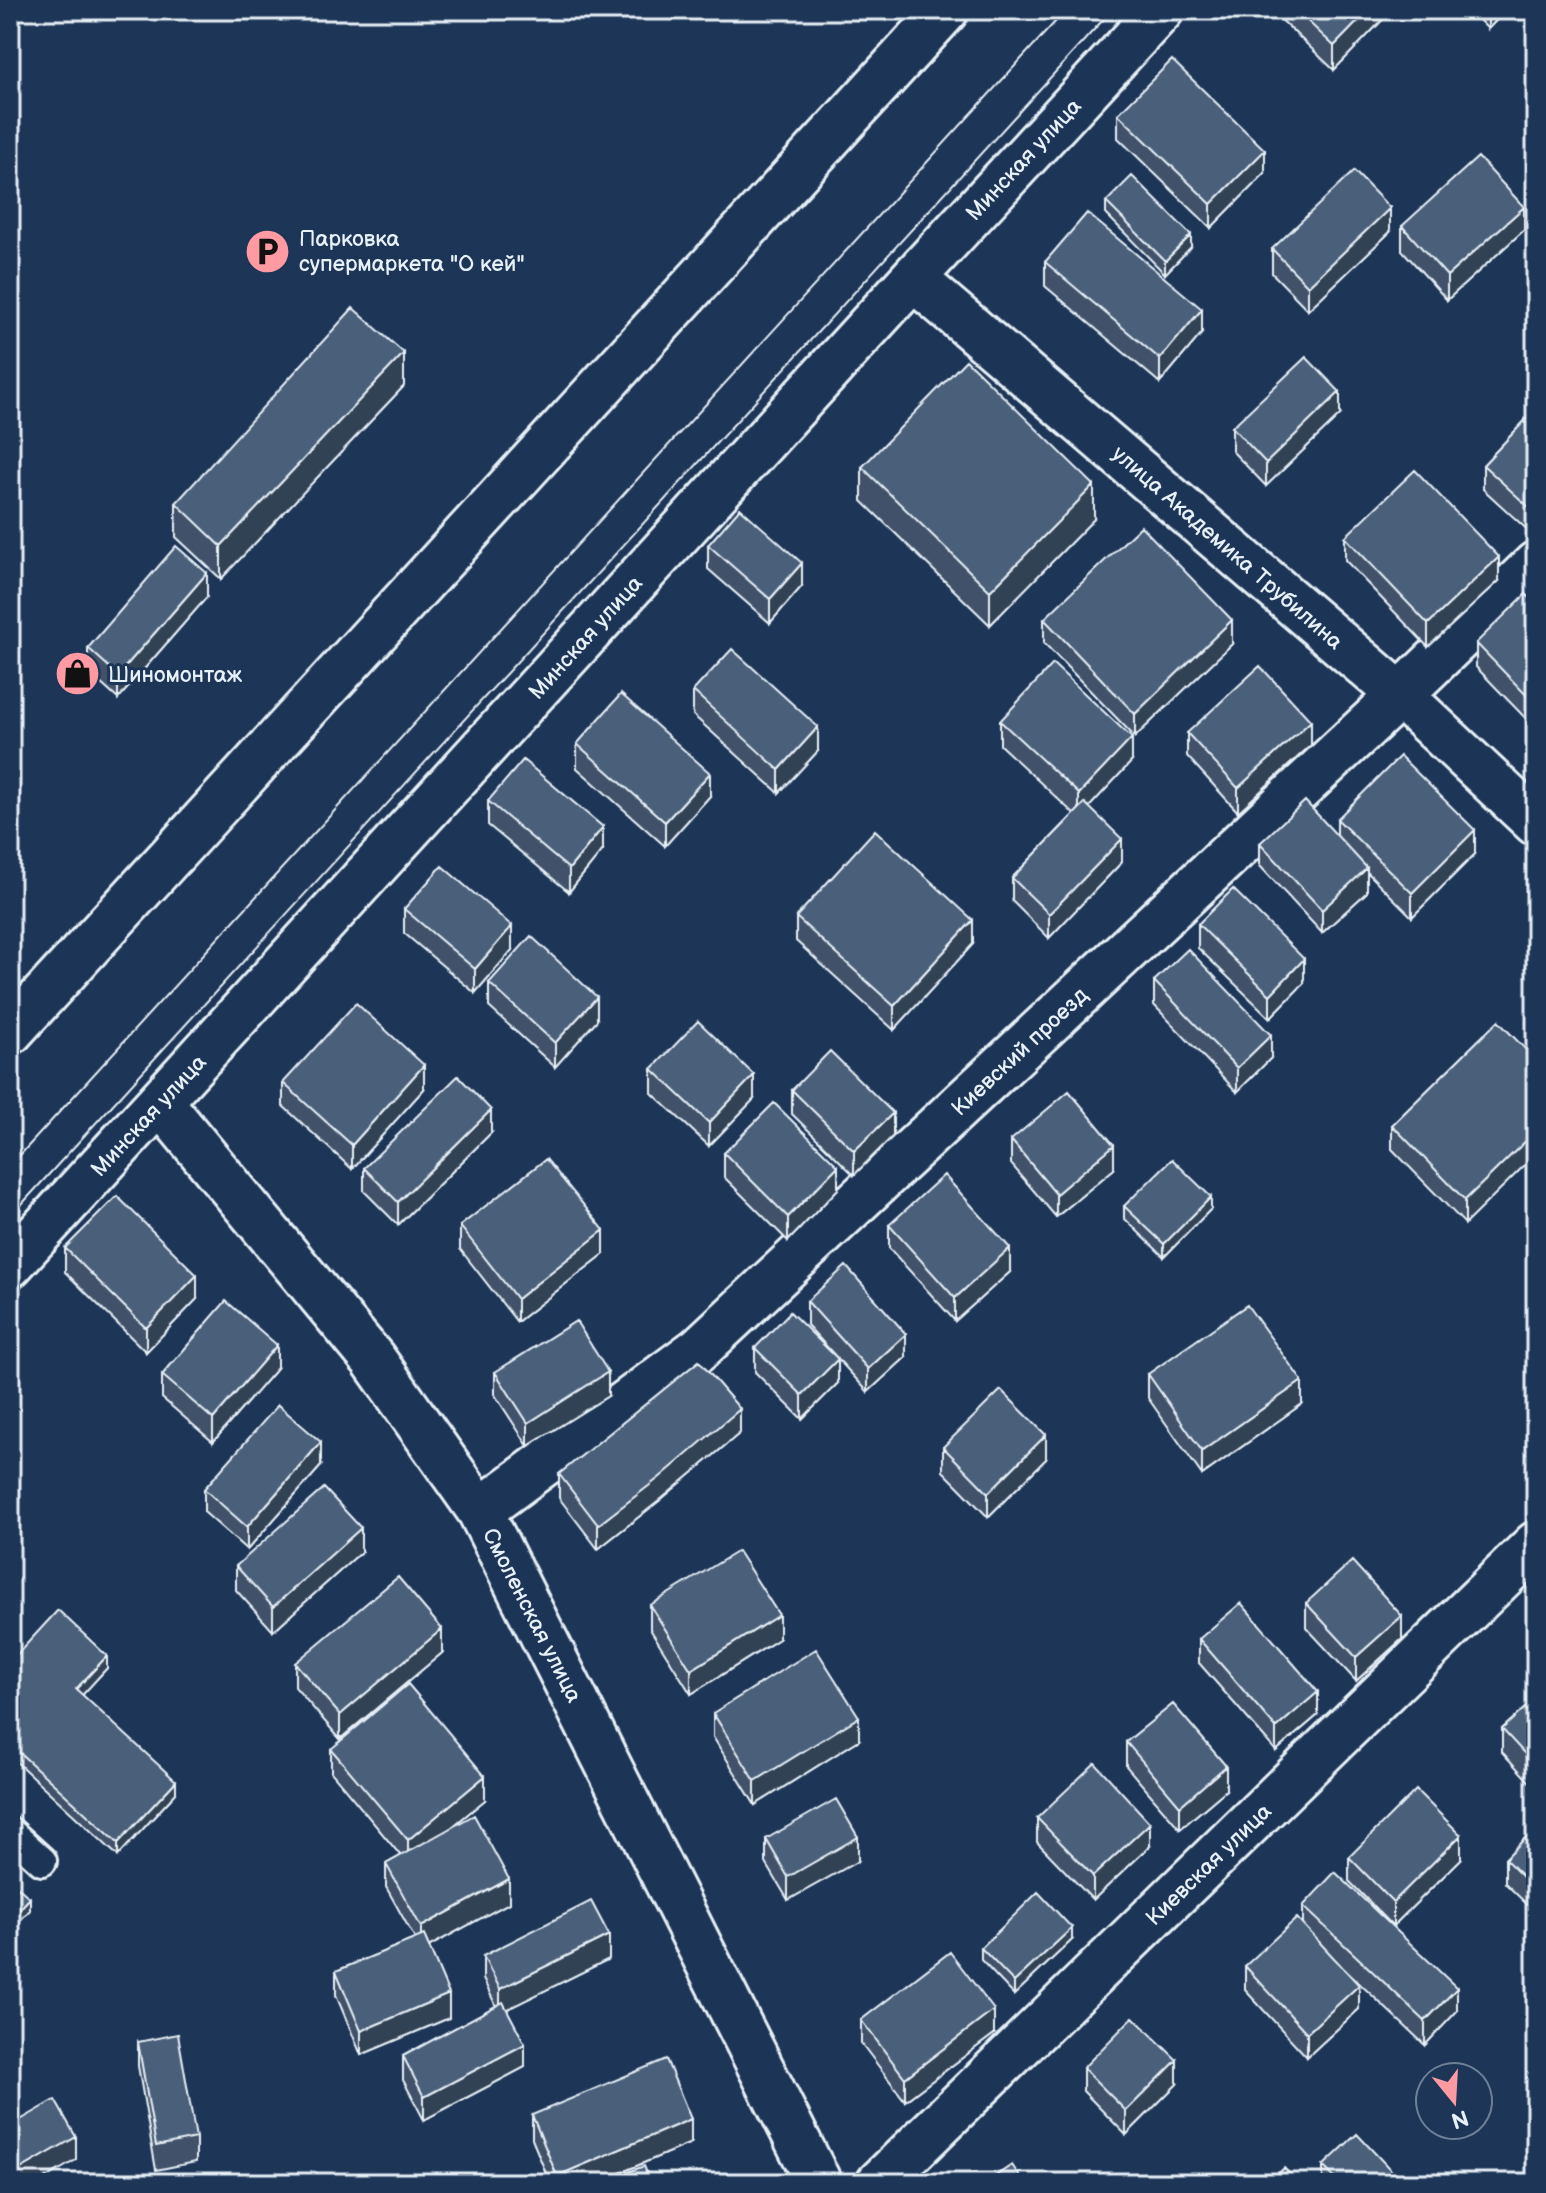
<svg xmlns="http://www.w3.org/2000/svg" width="1546" height="2193" font-family="'Balsamiq Sans',sans-serif">
  <style>
    .lines { fill: none; stroke-linecap: round; stroke-linejoin: round }
    .service-casing { stroke: #e8f1f8; stroke-width: 34 }
    .minor-casing { stroke: #e8f1f8; stroke-width: 50 }
    .secondary-casing { stroke: #e8f1f8; stroke-width: 50 }
    .service { stroke: #1d3557; stroke-width: 28 }
    .minor { stroke: #1d3557; stroke-width: 44 }
    .secondary { stroke: #1d3557; stroke-width: 44 }
    .tram { stroke: #e8f1f8; stroke-width: 2 }
    .wall { fill: #3f5169; stroke: #e8f1f8; stroke-width: 2 }
    .shaded-wall { fill: #334255; stroke: #e8f1f8; stroke-width: 2 }
    .building { fill: #495e7a; stroke: #e8f1f8; stroke-width: 2 }
    .labels { text-anchor: middle; stroke-width: 6; stroke-linejoin: round; paint-order: stroke }
    .street-label { font-size: 22px; fill: #e8f1f8; stroke: #1d3557 }
    .poi-label { font-size: 22px; fill: #e8f1f8; stroke: #1d3557; text-anchor: start }
  </style>
  <rect width="100%" height="100%" fill="#1d3557"/>
  <filter id="ink" filterUnits="userSpaceOnUse"><feTurbulence type="fractalNoise" baseFrequency=".0125" numOctaves="2"/><feDisplacementMap in="SourceGraphic" scale="16" xChannelSelector="R" yChannelSelector="G"/><feConvolveMatrix kernelMatrix="1 2 1 2 8 2 1 2 1" color-interpolation-filters="sRGB"/></filter>
  <g filter="url(#ink)">
    <g class="lines">
      <defs>
        <path id="service" d="M10,1832L42,1861"/>
        <path id="minor" d="M913,278L1400,695L1536,823
          M161,1103L373,1359L480,1511L819,2183
          M10,1265L913,278L1161,10
          M480,1511L699,1349L1400,695L1536,564
          M879,2183L1536,1544"/>
        <path id="secondary" d="M10,1032L946,10"/>
      </defs>
      <use href="#service" class="service-casing"/>
      <use href="#minor" class="minor-casing"/>
      <use href="#secondary" class="secondary-casing"/>
      <use href="#service" class="service"/>
      <use href="#minor" class="minor"/>
      <use href="#secondary" class="secondary"/>
      <path class="tram" d="M10,1166L1066,10
        M10,1217L1112,10"/>
    </g>
    <path class="wall" d="M1271,10H1392L1334,70Z
      M1469,10H1506L1488,29Z
      M1118,114L1265,173L1211,228L1118,138Z
      M1106,202L1191,247L1165,274L1106,214Z
      M1402,226L1524,230L1447,300L1402,250Z
      M1390,232L1308,310L1272,273V249Z
      M1045,262L1202,333L1160,383L1045,286Z
      M404,386L221,579L176,537V503Z
      M1536,409V529L1532,534L1483,489V465Z
      M1340,415L1266,486L1232,451V427Z
      M862,467L1094,519L990,625L862,501Z
      M1345,537L1499,581L1428,647L1345,560Z
      M708,545L802,586L770,623L708,569Z
      M207,597L118,699L88,672V648Z
      M1536,604V729L1476,667V643Z
      M1044,619L1232,644L1135,737L1044,643Z
      M693,691L818,751L779,793L693,715Z
      M1000,721L1132,761L1089,807L1122,862L1049,938L1012,901V878L1074,814L1000,745Z
      M1187,733L1311,745L1238,812L1187,756Z
      M577,744L710,796L665,846L577,768Z
      M488,801L603,850L569,892L488,825Z
      M1337,819L1475,854L1412,917L1367,872V892L1322,933L1260,866V843L1337,836Z
      M404,909L512,950L475,993L404,933Z
      M796,917L973,944L894,1030L796,941Z
      M1198,924L1304,983L1270,1018L1198,948Z
      M1154,981L1271,1058L1237,1092L1154,1005Z
      M489,983L597,1020L555,1067L489,1007Z
      M1498,1021L1465,1224L1392,1149V1125Z
      M652,1069L754,1099L709,1146L652,1093Z
      M283,1083L424,1089L352,1169L283,1106Z
      M792,1090L893,1136L854,1175L792,1114Z
      M491,1133L398,1225L364,1191V1168Z
      M1011,1140L1114,1169L1056,1217L1011,1164Z
      M724,1153L838,1189L788,1241L724,1177Z
      M1124,1206L1211,1209L1164,1257L1124,1218Z
      M889,1225L1010,1272L955,1321L889,1248Z
      M460,1226L604,1254L517,1322L460,1249Z
      M65,1248L197,1299L146,1352L65,1272Z
      M807,1301L906,1357L868,1392L807,1325Z
      M755,1348L838,1383L802,1419L755,1372Z
      M277,1368L213,1442L162,1398V1375Z
      M495,1372L608,1396L528,1446L495,1395Z
      M1148,1374L1302,1404L1202,1475L1148,1398Z
      M740,1433L659,1501L598,1549L559,1498V1474Z
      M943,1447L1046,1459L988,1517L943,1471Z
      M321,1466L247,1550L204,1512V1489Z
      M361,1552L273,1631L236,1590V1566Z
      M1306,1603L1402,1639L1356,1681L1306,1627Z
      M650,1605L779,1639L691,1694L650,1629Z
      M1199,1639L1318,1715L1276,1751L1199,1663Z
      M442,1653L340,1739L295,1687V1663Z
      M10,1658L12,1660L107,1668L82,1695L176,1793L118,1856L10,1756Z
      M1536,1698V1789L1502,1752V1729Z
      M713,1713L859,1740L755,1805L713,1737Z
      M1126,1742L1226,1790L1180,1829L1126,1766Z
      M331,1749L485,1800L452,1827L509,1903L429,1946L449,2018L361,2055L336,1995V1971L415,1939L386,1887V1864L401,1856L331,1772Z
      M1037,1818L1150,1846L1093,1900L1037,1842Z
      M1536,1827V1913L1505,1883V1859Z
      M766,1839L858,1861L788,1900L766,1863Z
      M1349,1857L1461,1859L1393,1926L1349,1881Z
      M1303,1906L1457,2011L1425,2045L1343,1968L1359,2009L1307,2057L1245,1990V1966L1303,1925Z
      M1072,1940L1014,1995L981,1960V1948Z
      M483,1956L609,1959L507,2009L525,2067L424,2120L403,2080V2056L496,2006L483,1979Z
      M861,2020L994,2034L905,2101L861,2043Z
      M138,2042L196,2138V2162L156,2170L138,2066Z
      M1083,2068L1177,2084L1126,2135L1083,2091Z
      M532,2115L691,2143L596,2183H550L532,2139Z
      M1323,2166L1403,2183H1323Z"/>
    <path class="shaded-wall" d="M1369,10H1392L1334,70V46Z
      M1488,10H1506L1488,29Z
      M1265,150V173L1211,228V204Z
      M1524,207V230L1447,300V276Z
      M1390,208V232L1308,310V286Z
      M1191,235V247L1165,274V261Z
      M1202,309V333L1160,383V359Z
      M404,353V386L221,579V546Z
      M1340,392V415L1266,486V463Z
      M1094,485V519L990,625V591Z
      M1536,506V529L1532,534V510Z
      M1499,557V581L1428,647V624Z
      M802,563V586L770,623V599Z
      M207,573V597L118,699V675Z
      M1232,620V644L1135,737V714Z
      M1311,721V745L1238,812V788Z
      M818,727V751L779,793V770Z
      M1132,738V761L1079,818V794Z
      M710,773V796L665,846V822Z
      M603,827V850L569,892V869Z
      M1475,830V854L1412,917V893Z
      M1122,839V862L1049,938V914Z
      M1367,868V892L1322,933V910Z
      M973,920V944L894,1030V1006Z
      M512,926V950L475,993V969Z
      M1304,959V983L1270,1018V995Z
      M597,997V1020L555,1067V1043Z
      M1271,1035V1058L1237,1092V1068Z
      M424,1065V1089L352,1169V1145Z
      M754,1075V1099L709,1146V1123Z
      M491,1110V1133L398,1225V1202Z
      M893,1113V1136L854,1175V1151Z
      M1536,1131V1154L1465,1224V1200Z
      M1114,1145V1169L1056,1217V1194Z
      M838,1166V1189L788,1241V1217Z
      M1211,1197V1209L1164,1257V1244Z
      M604,1230V1254L517,1322V1299Z
      M1010,1248V1272L955,1321V1298Z
      M197,1275V1299L146,1352V1328Z
      M906,1334V1357L868,1392V1369Z
      M277,1345V1368L213,1442V1419Z
      M838,1359V1383L802,1419V1395Z
      M608,1372V1396L528,1446V1423Z
      M1302,1381V1404L1202,1475V1451Z
      M740,1409V1433L659,1501L598,1549V1525Z
      M1046,1435V1459L988,1517V1493Z
      M321,1442V1466L247,1550V1527Z
      M361,1528V1552L273,1631V1607Z
      M779,1615V1639L691,1694V1670Z
      M1402,1616V1639L1356,1681V1657Z
      M442,1629V1653L340,1739V1715Z
      M107,1656V1668L76,1702V1689Z
      M1318,1692V1715L1276,1751V1728Z
      M859,1717V1740L755,1805V1781Z
      M1226,1766V1790L1180,1829V1806Z
      M485,1776V1800L408,1863V1840Z
      M176,1781V1793L118,1856V1843Z
      M1150,1823V1846L1093,1900V1876Z
      M1461,1835V1859L1393,1926V1902Z
      M858,1837V1861L788,1900V1877Z
      M509,1879V1903L421,1951V1927Z
      M30,1898V1910L10,1931V1919Z
      M1072,1928V1940L1014,1995V1982Z
      M609,1935V1959L500,2013V1989Z
      M1359,1985V2009L1307,2057V2033Z
      M1457,1988V2011L1425,2045V2021Z
      M449,1994V2018L361,2055V2031Z
      M994,2010V2034L905,2101V2078Z
      M525,2044V2067L424,2120V2097Z
      M1177,2060V2084L1126,2135V2111Z
      M691,2119V2143L596,2183H557V2176Z
      M76,2137V2160L37,2183H10V2175Z"/>
    <path class="building" d="M1296,10H1369L1334,46Z
      M1172,60L1265,150L1211,204L1118,114Z
      M1478,157L1524,207L1447,276L1402,226Z
      M1354,171L1390,208L1308,286L1272,249Z
      M1132,176L1191,235L1165,261L1106,202Z
      M1087,213L1202,309L1160,359L1045,262Z
      M353,308L404,353L221,546L176,503Z
      M1306,357L1340,392L1266,463L1232,427Z
      M966,360L1094,485L990,591L862,467Z
      M1536,409V506L1532,510L1483,465Z
      M1415,470L1499,557L1428,624L1345,537Z
      M740,508L802,563L770,599L708,545Z
      M1141,526L1232,620L1135,714L1044,619Z
      M176,546L207,573L118,675L88,648Z
      M1526,594L1536,604V705L1476,643Z
      M732,649L818,727L779,770L693,691Z
      M1053,664L1132,738L1079,794L1000,721Z
      M1260,666L1311,721L1238,788L1187,733Z
      M621,694L710,773L665,822L577,744Z
      M1400,756L1475,830L1412,893L1337,819Z
      M523,760L603,827L569,869L488,801Z
      M1305,801L1367,868L1322,910L1260,843Z
      M1085,803L1122,839L1049,914L1012,878Z
      M875,830L973,920L894,1006L796,917Z
      M442,866L512,926L475,969L404,909Z
      M1233,889L1304,959L1270,995L1198,924Z
      M531,936L597,997L555,1043L489,983Z
      M1188,949L1271,1035L1237,1068L1154,981Z
      M356,1003L424,1065L352,1145L283,1083Z
      M698,1021L754,1075L709,1123L652,1069Z
      M1498,1021L1536,1060V1131L1465,1200L1392,1125Z
      M830,1051L893,1113L854,1151L792,1090Z
      M458,1076L491,1110L398,1202L364,1168Z
      M1069,1091L1114,1145L1056,1194L1011,1140Z
      M774,1103L838,1166L788,1217L724,1153Z
      M546,1159L604,1230L517,1299L460,1226Z
      M1172,1159L1211,1197L1164,1244L1124,1206Z
      M944,1175L1010,1248L955,1298L889,1225Z
      M117,1196L197,1275L146,1328L65,1248Z
      M846,1266L906,1334L868,1369L807,1301Z
      M226,1301L277,1345L213,1419L162,1375Z
      M1247,1305L1302,1381L1202,1451L1148,1374Z
      M790,1312L838,1359L802,1395L755,1348Z
      M576,1321L608,1372L528,1423L495,1372Z
      M699,1361L740,1409L659,1478L598,1525L559,1474Z
      M1001,1390L1046,1435L988,1493L943,1447Z
      M278,1405L321,1442L247,1527L204,1489Z
      M324,1488L361,1528L273,1607L236,1566Z
      M738,1551L779,1615L691,1670L650,1605Z
      M1352,1561L1402,1616L1356,1657L1306,1603Z
      M398,1577L442,1629L340,1715L295,1663Z
      M1241,1603L1318,1692L1276,1728L1199,1639Z
      M58,1610L107,1656L76,1689L176,1781L118,1843L10,1744V1658L12,1660Z
      M816,1649L859,1717L755,1781L713,1713Z
      M408,1684L485,1776L408,1840L331,1749Z
      M1536,1698V1766L1502,1729Z
      M1173,1704L1226,1766L1180,1806L1126,1742Z
      M1095,1763L1150,1823L1093,1876L1037,1818Z
      M1416,1790L1461,1835L1393,1902L1349,1857Z
      M836,1799L858,1837L788,1877L766,1839Z
      M474,1815L509,1879L421,1927L386,1864Z
      M1536,1827V1890L1505,1859Z
      M1335,1872L1457,1988L1425,2021L1303,1906Z
      M10,1880L30,1898L10,1919Z
      M1038,1892L1072,1928L1014,1982L981,1948Z
      M591,1901L609,1935L500,1989L483,1956Z
      M1297,1918L1359,1985L1307,2033L1245,1966Z
      M424,1935L449,1994L361,2031L336,1971Z
      M950,1952L994,2010L905,2078L861,2020Z
      M503,2002L525,2044L424,2097L403,2056Z
      M1133,2017L1177,2060L1126,2111L1083,2068Z
      M178,2034L196,2138L156,2146L138,2042Z
      M666,2059L691,2119L557,2176L532,2115Z
      M55,2100L76,2137L10,2175V2126Z
      M1357,2134L1403,2183H1339L1323,2166Z
      M1012,2165L1024,2183H985Z
      M644,2166L651,2183H600Z
      M1284,2168L1299,2183H1269Z"/>
  </g>
  <defs>
    <symbol id="parking-disc" viewBox="-11 -11 22 22"><circle r="9.5" fill="#ff9aa2" stroke="#1d3557"/><path d="M-3.5-5.5H1a3.5 3.5 0 0 1 0 7H-1V5.5H-3.5ZM-1-3.4V-.6H.8a1.4 1.4 0 0 0 0-2.8Z" fill="#111"/></symbol>
    <symbol id="shop-disc" viewBox="-11 -11 22 22"><circle r="9.5" fill="#ff9aa2" stroke="#1d3557"/><path d="M-5-2.5h2.3a2.7 3.5 0 0 1 5.4 0H5L5.5 6h-11ZM-1.5-2.5h3a1.5 2.3 0 0 0-3 0Z" fill="#111"/></symbol>
  </defs>
  <g fill-rule="evenodd">
    <use href="#parking-disc" x="242" y="226" width="51" height="51"/>
    <use href="#shop-disc" x="52" y="648" width="51" height="51"/>
  </g>
  <g class="labels">
    <g class="street-label">
      <text transform="translate(1023 159) rotate(-47)" y="8">Минская улица</text>
      <text transform="translate(1228 547) rotate(41)" y="8">улица Академика Трубилина</text>
      <text transform="translate(585 637) rotate(-48)" y="8">Минская улица</text>
      <text transform="translate(1019 1051) rotate(-43)" y="8">Киевский проезд</text>
      <text transform="translate(148 1115) rotate(-47)" y="8">Минская улица</text>
      <text transform="translate(533 1615) rotate(63)" y="8">Смоленская улица</text>
      <text transform="translate(1208 1864) rotate(-44)" y="8">Киевская улица</text>
    </g>
    <g class="poi-label">
      <text x="299" y="246">Парковка<tspan x="299" dy="25">супермаркета "О кей"</tspan></text>
      <text x="108" y="682">Шиномонтаж</text>
    </g>
  </g>
  <rect width="1546" height="2193" fill="none" stroke="#1d3557" stroke-width="40"/>
  <rect x="20" y="20" width="1506" height="2153" fill="none" stroke="#e8f1f8" stroke-width="3" filter="url(#ink)"/>
  <g transform="translate(1454 2101) rotate(162)"><circle r="38" fill="#1d3557" stroke="#6e8097" stroke-width="2"/>
  <path d="M0-6L14 30L0 20L-14 30Z" fill="#ff9aa2"/>
  <text y="-12" font-size="22" font-weight="bold" text-anchor="middle" fill="#e8f1f8">N</text>
  </g>
</svg>
